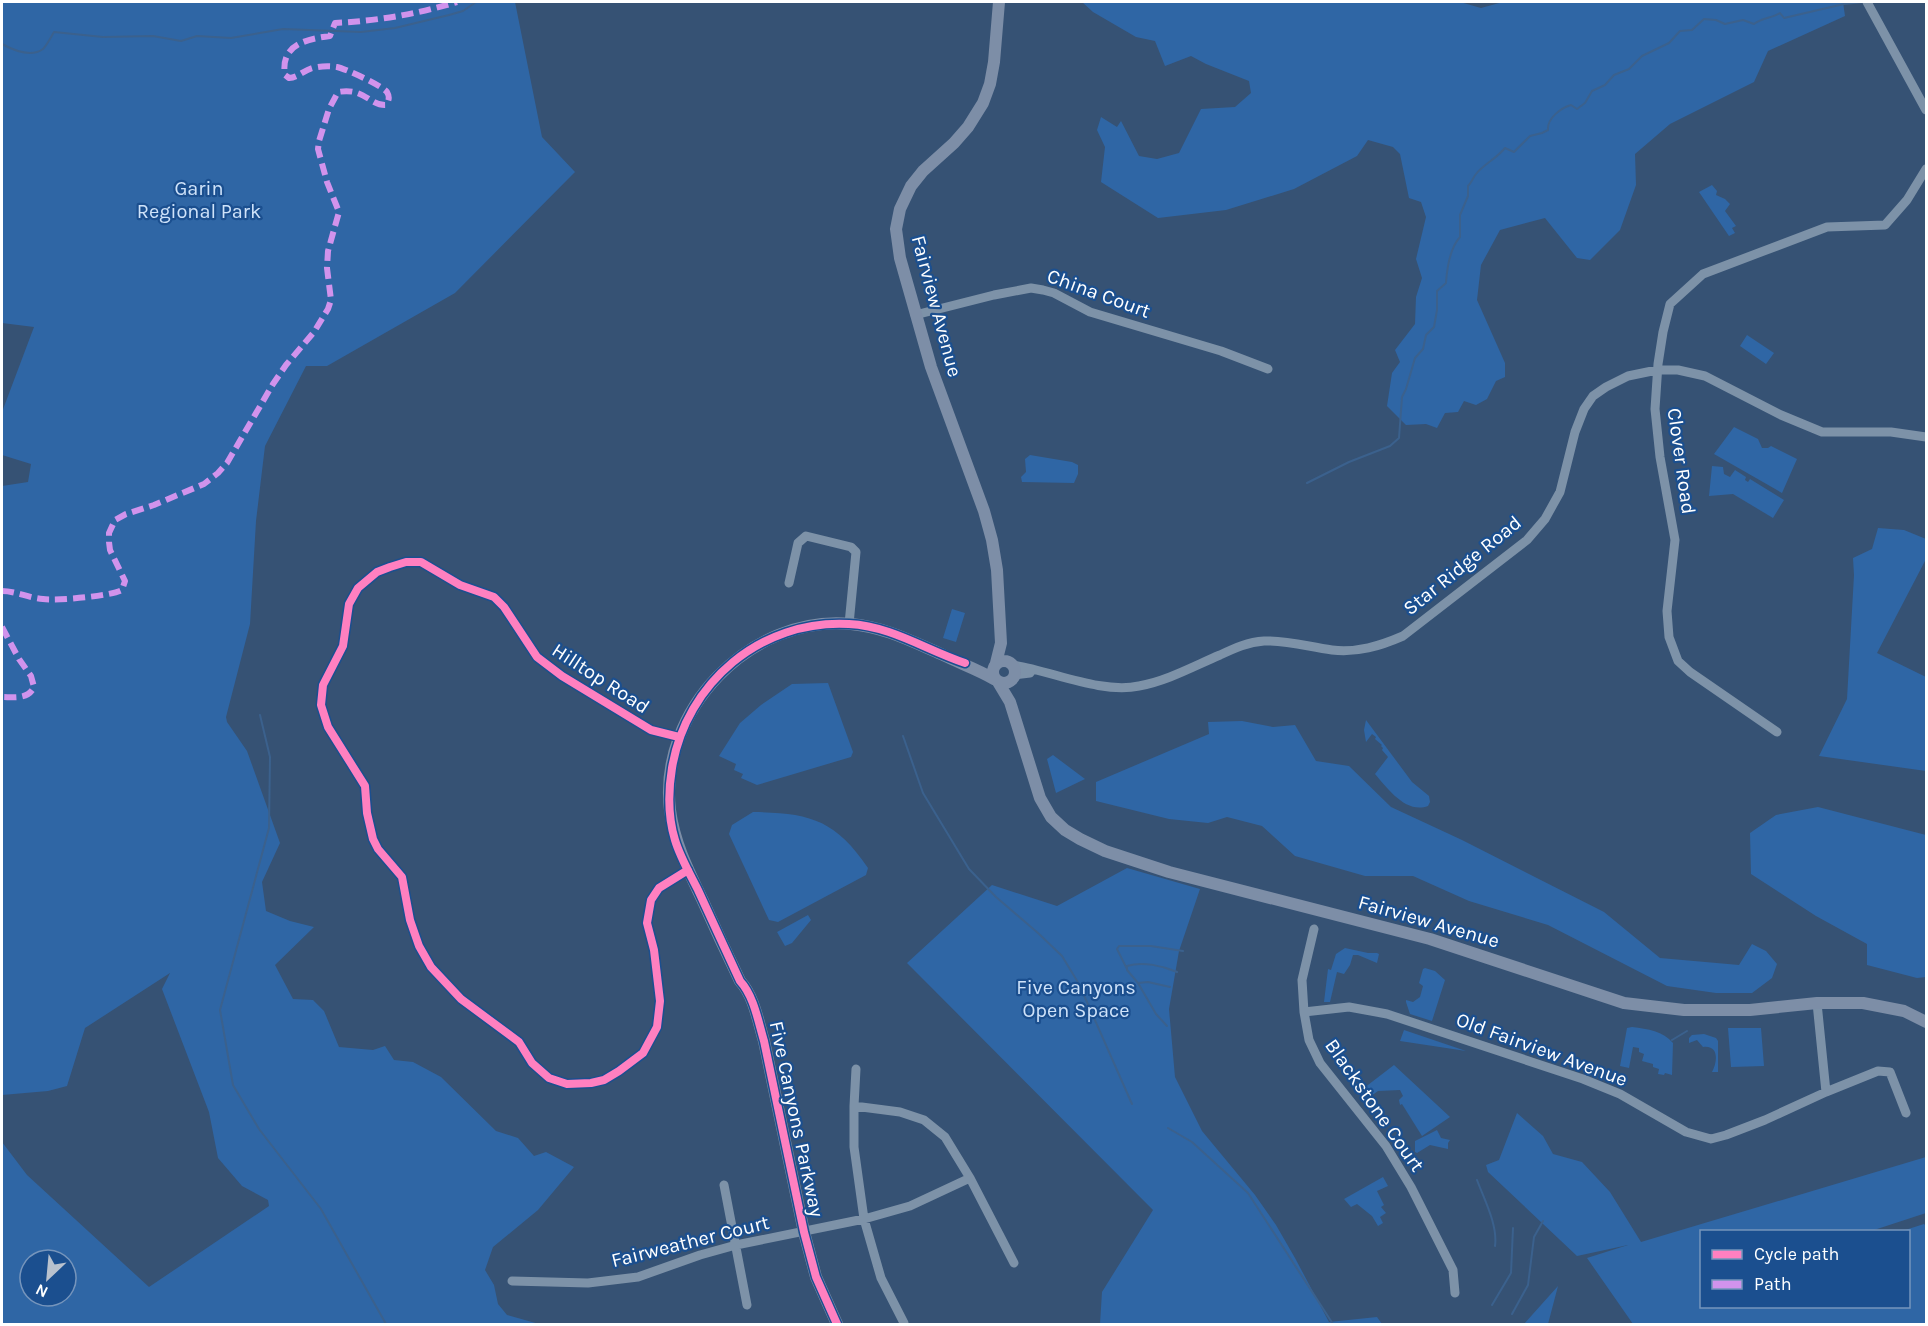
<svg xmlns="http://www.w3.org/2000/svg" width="1928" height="1326" font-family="Karla,sans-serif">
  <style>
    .green { fill: #2f66a5; fill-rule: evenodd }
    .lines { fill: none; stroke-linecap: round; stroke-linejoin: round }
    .stream { stroke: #3b618d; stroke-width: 2 }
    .minor { stroke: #7d92a8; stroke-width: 9 }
    .major { stroke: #7d8ea7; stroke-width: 12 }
    .quiet { stroke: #d193ec; stroke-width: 6; stroke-dasharray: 12 6; stroke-linecap: butt }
    .cycleway-casing { stroke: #1b4f8f; stroke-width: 11 }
    .cycleway { stroke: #ff80c0; stroke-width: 8 }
    .labels { text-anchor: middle; stroke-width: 4.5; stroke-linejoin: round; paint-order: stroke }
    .park-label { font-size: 20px; fill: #cfe3fa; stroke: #1b4f8f }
    .street-label { font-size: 20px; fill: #fff; stroke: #1b4f8f }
  </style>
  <rect width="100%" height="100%" fill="#365274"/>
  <path class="green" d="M2,2H515L542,137L575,172L455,293L327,366H306L265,446L256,521L250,624L226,717L227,722L247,751L280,843L262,882L266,911L290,921L314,927L275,965L293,999L313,1000L324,1011L339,1047L373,1050L385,1046L394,1060L413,1062L441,1077L496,1131L518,1138L534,1156L546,1152L574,1167L538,1210L493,1247L485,1270L494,1285L498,1304L507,1315L539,1324H2V1142L27,1175L149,1287L269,1206L268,1200L242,1186L218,1158L209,1112L162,989L170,973L85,1028L67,1086L48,1091L2,1095V486L28,482L31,464L2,455V412L34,327L2,323ZM30,1260H66V1296H30Z
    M1082,2H1460L1481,8L1503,2H1843L1845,16L1768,51L1754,82L1670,124L1635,154L1636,185L1620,230L1590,260L1577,258L1545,218L1500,230L1481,265L1477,300L1505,363V377L1496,381L1487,399L1476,405L1464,401L1458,412L1445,413L1437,428L1426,424L1406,425L1387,406L1392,373L1400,362L1395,350L1415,324L1416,297L1422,278L1416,259L1426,217L1421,202L1409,198L1400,154L1393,147L1368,140L1357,156L1294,189L1226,210L1158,218L1101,182L1105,147L1097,130L1101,117L1117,127L1121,121L1139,156L1157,159L1179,153L1201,109L1235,107L1251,93L1249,81L1206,64L1191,56L1165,66L1155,41L1136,37L1093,12Z
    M1712,185L1717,191L1716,195L1725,199L1730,204L1725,211L1736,226L1732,228L1735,233L1729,236L1699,192Z
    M1747,335L1774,353L1766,364L1740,346Z
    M1734,427L1758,439L1762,448H1768L1771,446L1797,459L1782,493L1714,454Z
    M1030,455L1072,462L1078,465V474L1074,483L1022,482L1021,477L1026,472L1025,459Z
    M1712,466L1723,467L1724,474L1730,477L1735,470L1746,477L1745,480L1748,482L1750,479L1784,500L1773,518L1733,494L1709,496Z
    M1878,528L1904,530L1926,539V559L1877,653L1926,677V771L1819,756L1847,699L1854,575L1853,558L1872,549Z
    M952,609L965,613L956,642L943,638Z
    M828,683L853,752L851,757L757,785L741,778L743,774L734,770L736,764L719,756L740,723L761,705L792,684Z
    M1366,720L1412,782L1429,796L1430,802L1428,806C1406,814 1388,789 1375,774L1388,757L1382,750L1383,748L1381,746L1382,745L1375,739L1376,737L1372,734L1366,742L1364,730Z
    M1242,721L1273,727L1295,725L1316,761L1349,766L1391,807L1462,840L1604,912L1660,958L1739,965L1752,944L1766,951L1777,964L1772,978L1752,993H1716L1667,986L1548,925L1469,901L1413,876H1365L1295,856L1262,826L1227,817L1208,823L1169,819L1096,801V782L1209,734L1208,722Z
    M1053,755L1085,779L1056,793L1047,759Z
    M1818,807L1926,835V977L1917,978L1867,965V944L1816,916L1751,874L1750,833L1776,815Z
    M753,812C809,813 835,819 868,868L866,875L778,922L769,920L729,834L732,825Z
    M1127,868L1200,889L1179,951L1169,1009L1175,1077L1202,1131L1255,1195L1276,1225L1295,1258L1329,1322L1377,1317L1382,1324H1100L1102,1292L1153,1210L907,963L992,885L1057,906Z
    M808,915L811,920L792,943L785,946L777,932Z
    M1345,948L1368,953H1377L1379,954L1377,963L1358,955H1353L1350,965L1344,974L1337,972L1330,1002H1324L1328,969L1331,970L1336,954Z
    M1425,968L1435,971L1445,980L1432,1021L1410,1014L1406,1002V1000L1413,1002L1420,997L1423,986L1419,983L1423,969Z
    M1632,1027C1648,1029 1663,1031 1673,1043L1672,1075L1665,1073L1664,1075L1658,1074L1659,1069L1653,1067V1064L1642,1061L1644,1054L1639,1052V1048L1633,1047L1629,1068L1620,1066L1627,1028Z
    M1728,1028H1761L1764,1066L1731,1067Z
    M1404,1030L1466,1051L1400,1041Z
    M1704,1034L1716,1038L1718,1041V1072H1712C1717,1063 1720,1045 1703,1047L1697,1040L1689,1043V1038L1692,1035Z
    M1394,1065L1450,1117L1422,1136L1402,1104L1400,1105L1399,1100L1403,1096L1400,1090L1378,1091L1371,1096L1364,1088Z
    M1517,1113L1543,1136L1553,1154L1582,1162L1610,1192L1641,1242L1926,1157V1213L1871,1231L1702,1232V1306H1908V1232L1902,1231L1924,1224L1926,1226V1324H1633L1587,1258L1628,1245L1577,1256L1488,1172L1486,1165L1499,1160Z
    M1437,1130L1441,1138L1450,1140L1448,1143V1149L1430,1145L1417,1153L1415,1152V1141Z
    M1383,1177L1388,1186L1377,1191L1384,1205L1381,1207L1386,1213L1380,1217L1383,1223L1378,1226L1372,1216L1357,1204L1351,1207L1344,1199Z
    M1558,1286L1548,1324H1524Z"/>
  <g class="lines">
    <path class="stream" d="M2,44C13,50 31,58 43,49C47,45 51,37 54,32L103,37L153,36L181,41L197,36L231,38L283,29L361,32L395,28L449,15L463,11L476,2
      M1307,483L1349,462L1390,446L1399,438L1402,397L1406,389L1415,358L1423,349L1426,335L1434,327L1437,310V291L1446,283C1447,268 1450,248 1460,237V215L1468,196V186C1472,182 1472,179 1476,174C1484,164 1496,159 1505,148L1514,152L1530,136L1542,133L1548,130C1547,118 1561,108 1571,105L1577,109L1585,103L1592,91L1605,85L1614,75L1629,69L1642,56L1669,43L1680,31L1692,30L1704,19L1716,20L1725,24L1743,20L1754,24C1761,18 1772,18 1780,13L1784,18L1844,4L1863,2
      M260,715L270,757L269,828L220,1010L233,1085L259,1129L321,1209L386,1324
      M903,736L923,793L969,869L996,897L1038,933L1062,956L1079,984L1132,1104
      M1127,969L1117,949L1119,946H1151L1183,951
      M1138,983L1156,1014L1167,1026
      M1170,987L1148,982L1138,983L1127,970V966C1143,961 1163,966 1177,972
      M1672,1040L1687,1031
      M1168,1128L1192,1142L1248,1193L1333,1324
      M1477,1180C1484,1199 1498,1225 1495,1246
      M1492,1305L1511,1273L1513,1228
      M1512,1314L1528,1285L1534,1237L1543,1221"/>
    <path class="minor" d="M1867,2L1926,110
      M915,315L994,295L1031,288L1043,290L1054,293L1090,312L1221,351L1268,369
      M789,583L798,543L806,536L851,547L856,552L849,624
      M1013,665C1052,671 1101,694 1139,686C1167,681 1194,666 1220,655C1235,648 1248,642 1264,641C1287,640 1309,647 1332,650C1357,653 1380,646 1403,636L1527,540L1545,519L1560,492L1575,432L1584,409L1593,396L1606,387L1628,376L1657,370H1678L1705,376L1781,415L1822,432H1891L1926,437
      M1014,675L1030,673
      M1777,732L1690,672L1678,661L1669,637L1667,611L1675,540L1660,457L1655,409L1658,364L1663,332L1670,304L1703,274L1827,227L1885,225L1907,200L1926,169
      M679,737L651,730L562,676L537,657L504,607L494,597L460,585L421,562H406L390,567L377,572L358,588L349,604L343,646L323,685L321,705L328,727L365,786L367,813L373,839L378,849L402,877L410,920L419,946L431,967L461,999L519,1042L532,1063L549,1078L567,1084L591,1083L604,1080L619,1071L643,1053L657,1027L660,1001L654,950L647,923L651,900L659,888L688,870
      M1314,929L1302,980L1304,1012L1309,1040L1320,1063L1386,1146L1411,1187L1453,1270L1455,1293
      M1817,1003L1826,1092
      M1304,1012L1349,1007L1387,1014L1583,1079L1620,1094L1686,1132L1711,1139L1726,1135L1765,1120L1826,1092L1878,1071L1890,1072L1906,1113
      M856,1069L854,1106V1147L864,1219L881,1278L904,1323
      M854,1106L900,1112L924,1120L945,1137L970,1178L1014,1263
      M724,1185L747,1305
      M512,1281L588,1283L638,1277L700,1255L736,1245L864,1219L910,1206L970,1178"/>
    <path class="major" d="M993 672a11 11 0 1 1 22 0a11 11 0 1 1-22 0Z
      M996,663L1001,643L997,570L992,540L984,511L931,367L900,258L896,229L900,209L911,186L923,171L954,143L968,127L983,103L990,84L994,62L999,2
      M998,682L1010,702L1040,798L1051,817L1065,830L1080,839L1105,851L1169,872L1430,939L1624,1003L1684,1010H1750L1817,1003H1863L1904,1011L1926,1022
      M837,1324L816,1277L804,1232L764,1041C758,1021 754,996 740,981C727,954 714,926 702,899C688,870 674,842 670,810C658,710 751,614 851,624C884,627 911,641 941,654C959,663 977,669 994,679"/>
    <path class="quiet" d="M2,591C15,591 29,598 43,599C57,601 111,596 122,590L125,581L110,550L109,542V533L115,520L126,514L154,505L204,484L218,473L227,463L273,384L286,365L314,332L328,309L331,300L327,268L328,251L339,212L327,182L318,149L319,141L329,109L338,92C364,87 370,106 386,105C389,100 390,97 387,92C381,85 346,69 337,67C331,66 324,66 318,67C305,68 300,77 289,78L285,75C280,45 306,39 330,36L335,23C377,21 417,14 457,2
      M2,627L19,659L31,676L34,687C28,700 13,697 2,697"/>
    <defs>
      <path id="cycleway" d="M679,737L651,730L562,676L537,657L504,607L494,597L460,585L421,562H406L390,567L377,572L358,588L349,604L343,646L323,685L321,705L328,727L365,786L367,813L373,839L378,849L402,877L410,920L419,946L431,967L461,999L519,1042L532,1063L549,1078L567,1084L591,1083L604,1080L619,1071L643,1053L657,1027L660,1001L654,950L647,923L651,900L659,888L688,870
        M837,1324L816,1277L804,1232L764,1041C758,1021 754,996 740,981C726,951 712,921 698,890C690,874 680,857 675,840C668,817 668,792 672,768C686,683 761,619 849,624C891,626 926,650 965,663"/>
    </defs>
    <use href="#cycleway" class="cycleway-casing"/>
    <use href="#cycleway" class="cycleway"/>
  </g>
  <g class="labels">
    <g class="park-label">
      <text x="199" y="195">Garin<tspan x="199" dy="23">Regional Park</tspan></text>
      <text x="1076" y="994">Five Canyons<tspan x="1076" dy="23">Open Space</tspan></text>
    </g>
    <g class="street-label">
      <text transform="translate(1099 293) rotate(20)" y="7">China Court</text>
      <text transform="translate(937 306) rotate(75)" y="7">Fairview Avenue</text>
      <text transform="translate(1682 461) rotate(82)" y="7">Clover Road</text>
      <text transform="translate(1462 565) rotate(-39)" y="7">Star Ridge Road</text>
      <text transform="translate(601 678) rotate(33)" y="7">Hilltop Road</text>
      <text transform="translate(1429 921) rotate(16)" y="7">Fairview Avenue</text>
      <text transform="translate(1542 1049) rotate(20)" y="7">Old Fairview Avenue</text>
      <text transform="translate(1375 1105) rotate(55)" y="7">Blackstone Court</text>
      <text transform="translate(797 1119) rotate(78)" y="7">Five Canyons Parkway</text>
      <text transform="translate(690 1241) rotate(-14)" y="7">Fairweather Court</text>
    </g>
  </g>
  <rect width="1928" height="1326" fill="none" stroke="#ffffff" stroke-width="6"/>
  <rect x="1700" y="1230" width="210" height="78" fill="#1b4f8f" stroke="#7695bc" stroke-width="1.5"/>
  <rect x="1712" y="1250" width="30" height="9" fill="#ff80c0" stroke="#7695bc" stroke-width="1.5"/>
  <text x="1754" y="1260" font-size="18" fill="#ffffff">Cycle path</text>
  <rect x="1712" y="1280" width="30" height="9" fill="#d193ec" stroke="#7695bc" stroke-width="1.5"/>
  <text x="1754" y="1290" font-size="18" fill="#ffffff">Path</text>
  <g transform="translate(48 1278) rotate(206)"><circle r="28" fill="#1b4f8f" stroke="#7695bc" stroke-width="1.5"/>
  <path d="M0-4.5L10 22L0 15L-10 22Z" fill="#b9c2ce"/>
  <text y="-9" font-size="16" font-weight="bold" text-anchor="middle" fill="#ffffff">N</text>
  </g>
</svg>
